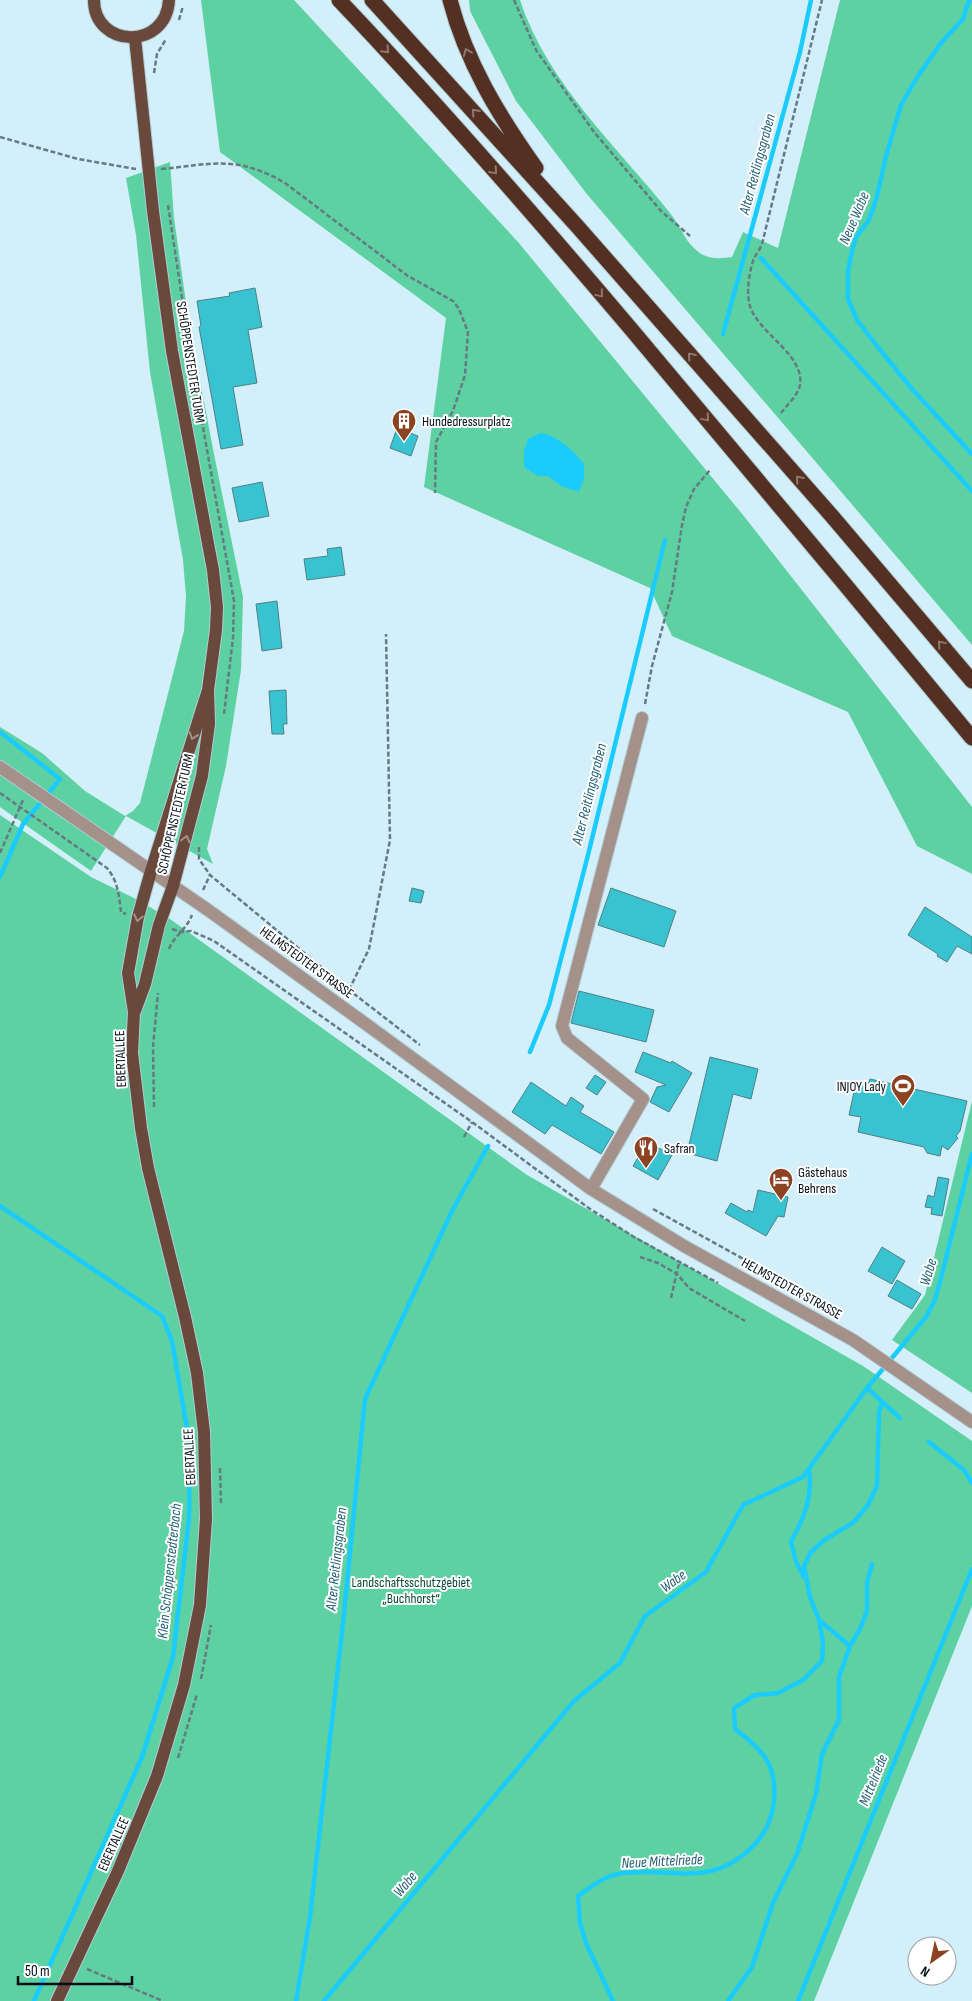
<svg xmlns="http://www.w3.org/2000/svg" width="972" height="2001" font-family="'Sofia Sans Condensed',sans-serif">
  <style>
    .green { fill: #5ed1a3 }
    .water { fill: #1acbfc }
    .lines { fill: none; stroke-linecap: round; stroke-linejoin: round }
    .stream { stroke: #1acbfc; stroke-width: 4.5 }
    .building { fill: #39c3d0; stroke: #4d8187 }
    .minor-casing { stroke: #b0cbd5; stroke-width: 14 }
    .major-casing { stroke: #b0cbd5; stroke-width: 14 }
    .highway-casing { stroke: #b0cbd5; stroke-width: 17 }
    .path { stroke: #657a83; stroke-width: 2.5; stroke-dasharray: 5 2.5; stroke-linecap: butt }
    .minor { stroke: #a49189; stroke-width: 12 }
    .major { stroke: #69493c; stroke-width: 12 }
    .highway { stroke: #533021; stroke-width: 15 }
    .oneway { stroke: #8f786f }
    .oneway2 { stroke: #a5928a }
    .labels { text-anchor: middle; stroke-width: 4; stroke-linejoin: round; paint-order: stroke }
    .street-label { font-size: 14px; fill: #000e14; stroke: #fff }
    .poi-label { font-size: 14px; fill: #000e14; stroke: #fff; text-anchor: start }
    .park-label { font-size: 14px; fill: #0a4632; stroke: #fff }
    .water-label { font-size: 15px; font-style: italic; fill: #246075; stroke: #fff }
  </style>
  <rect width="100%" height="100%" fill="#d2effa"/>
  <path class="green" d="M201,0H294L518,242L743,515L972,807V874L917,846L848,712L672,636L650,588L424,487L446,318L220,152Z
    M469,0H520C548,85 617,146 670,213C679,224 684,239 694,248C706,260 717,259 732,257L743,232L778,248L840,0H972V645L586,193L516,101L470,11Z
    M170,162L174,218L188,317L213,449L243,597L241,670L226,766L207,849L213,864L126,816L91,871L0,807V727L42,753L85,791L125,816L133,811L140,803L184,631L186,596L183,560L150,372L136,235L126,178Z
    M0,815L91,877L136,899L170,919L527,1175L863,1366L972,1441V1606L814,2001H0Z
    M972,1101V1393L892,1340L925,1295Z"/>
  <path class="water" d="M540,433C557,435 573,450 584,464V479L579,492L561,486L548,476H538L524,467V451L528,439Z"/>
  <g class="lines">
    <path class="stream" d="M969,0L963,19L941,43L916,79L901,105L886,156L876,200L869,220L856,237L852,251L848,271V299L857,320L877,346L912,389L972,454
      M761,258L972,491
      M723,334L800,52L811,0
      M0,732L60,779L23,824L0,877
      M530,1052L549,1005L588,855L665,540
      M0,1206L162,1316L172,1341L190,1446L189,1518L173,1657L142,1757L34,2001
      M867,1388L900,1418
      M929,1442L964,1470L972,1483
      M804,1577L796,1562L791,1541C804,1519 813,1496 809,1470
      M850,1646L860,1629L867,1611V1583L872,1564
      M296,2001L310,1917L344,1614L365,1399L452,1211L488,1146
      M324,2001L574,1701L620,1663L645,1616L706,1572L743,1505L803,1477L867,1388L926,1317L935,1300L940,1282L972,1154
      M613,2001L586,1943L580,1923L578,1896C591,1887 603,1877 618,1874C671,1865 710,1891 754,1845C766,1833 772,1819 774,1801C777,1763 763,1751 735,1729L734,1708L755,1695L778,1693L803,1680L822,1661L823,1642L819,1620L810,1597L804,1566L811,1552L823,1541L854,1522L868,1505L877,1486L879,1413L882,1402
      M728,2001L752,1967L773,1903L797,1854L816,1794L822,1754L839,1720V1677L850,1646L819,1620
      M798,2001L972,1569"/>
  </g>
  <path class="building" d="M255,288L262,327L248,330L257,383L233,387L243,445L221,449L199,327L201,326L197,301L230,296L229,293Z
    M397,428L418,436L411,456L390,448Z
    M262,482L269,516L239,522L232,488Z
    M341,547L345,575L307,580L304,559L328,556L327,549Z
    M277,601L282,648L262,651L256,604Z
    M286,690L287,724H283L284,734H272L269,691Z
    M412,888L424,891L421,903L409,901Z
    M611,888L676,911L664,947L598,925Z
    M925,907L972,937V954L957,946L947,962L937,956L938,954L908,935Z
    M579,991L654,1010L646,1042L571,1023Z
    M643,1052L671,1063L672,1061L692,1073L669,1112L650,1102L657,1087L666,1085L635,1072Z
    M710,1057L758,1069L751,1099L733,1094L717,1161L687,1153Z
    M595,1075L606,1082L597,1095L586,1088Z
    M870,1079L967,1101L960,1131L956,1136L958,1138L948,1150L942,1146L940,1156L927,1153L924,1147L858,1132L861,1117L849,1115L856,1083L868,1085Z
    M531,1082L566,1106L571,1097L584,1106L580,1112L614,1132L601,1154L552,1125L545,1134L512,1112Z
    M647,1142L672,1155L658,1180L633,1166Z
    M938,1177L949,1179L942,1216L931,1214L932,1208L925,1207L928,1195L934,1197Z
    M758,1190L788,1197L784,1217L778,1216L766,1236L725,1213L731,1203L747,1212L748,1210L753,1212Z
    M882,1247L905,1261L892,1284L868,1271Z
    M897,1280L921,1294L912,1309L888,1296Z"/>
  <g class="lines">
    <defs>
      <path id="minor" d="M0,767L208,910L370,1027L591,1189L684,1246L853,1340L972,1422
        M591,1189L643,1099L567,1038L562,1026L642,718"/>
      <path id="major" d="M94,0C94,48 166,51 169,0
        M135,1011L145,984L159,925L173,886L202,776L209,724L208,690L216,630L217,607L213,570L172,351L153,211L135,38
        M57,2001L118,1871L157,1776L184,1685L200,1605L206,1519L204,1432L197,1373L185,1317L148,1168L141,1128L132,1053L134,1012L128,973L138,917L151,871L208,690"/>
      <path id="highway" d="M339,0C440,106 536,217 631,329C746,465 859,601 972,738
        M372,0L577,226L831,515L972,681
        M450,0C466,62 499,116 536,168"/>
    </defs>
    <use href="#minor" class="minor-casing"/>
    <use href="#major" class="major-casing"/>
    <use href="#highway" class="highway-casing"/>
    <path class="path" d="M514,0L536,50L594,132L661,211L690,236
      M179,20L183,6
      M154,73L157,54L166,39
      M0,137L78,159L136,169
      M161,169C213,164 237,155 285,183L408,276L453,301L459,309L468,332L465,375L453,411L436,442L435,493
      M168,205L194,377L234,601L233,638L224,714
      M781,413C787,405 798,395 800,385C805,355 758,333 750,306C746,292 749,274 753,261C755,255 760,250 762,244L822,0
      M645,704L652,666L672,592L682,525L686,507L694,489L710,470
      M0,793L107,868C118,881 119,896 121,912L126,914
      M199,847V859L210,875L349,990L420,1045
      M0,853L23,800
      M203,890L210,875
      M172,929L182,932L191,931L214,941L472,1122L590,1209L634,1237L718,1283
      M169,949C174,936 186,930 192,915
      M349,990L369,949L390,840L386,634
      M154,1107L153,1047L158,993
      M464,1137L472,1122
      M653,1209L758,1267L809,1298
      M640,1257L658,1263L677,1274L689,1288L745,1321
      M671,1298L679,1263
      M220,1468L221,1503
      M201,1679L211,1625
      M178,1758L197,1694
      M87,1969L163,2001"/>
    <use href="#minor" class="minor"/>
    <use href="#major" class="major"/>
    <use href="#highway" class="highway"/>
  </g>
  <defs><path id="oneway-chevron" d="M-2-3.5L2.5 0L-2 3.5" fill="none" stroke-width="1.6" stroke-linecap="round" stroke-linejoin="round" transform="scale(1.25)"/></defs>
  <g class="oneway">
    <use href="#oneway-chevron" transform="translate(386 50) rotate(47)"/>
    <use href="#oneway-chevron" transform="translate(467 52) rotate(-113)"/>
    <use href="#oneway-chevron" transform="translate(475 112) rotate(-132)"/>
    <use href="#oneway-chevron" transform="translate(494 171) rotate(49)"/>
    <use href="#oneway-chevron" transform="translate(600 294) rotate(50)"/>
    <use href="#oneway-chevron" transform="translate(691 356) rotate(-131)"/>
    <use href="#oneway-chevron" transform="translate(706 418) rotate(50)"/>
    <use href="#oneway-chevron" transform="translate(799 479) rotate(-131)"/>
    <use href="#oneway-chevron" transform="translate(941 644) rotate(-130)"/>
  </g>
  <g class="oneway2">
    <use href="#oneway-chevron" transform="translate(193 736) rotate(109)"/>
    <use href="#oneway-chevron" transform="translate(186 839) rotate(-75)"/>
    <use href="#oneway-chevron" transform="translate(138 918) rotate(103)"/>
  </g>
  <defs>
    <symbol id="building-pin" viewBox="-11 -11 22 30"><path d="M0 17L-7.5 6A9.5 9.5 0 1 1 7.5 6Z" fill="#8b4321" stroke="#fff"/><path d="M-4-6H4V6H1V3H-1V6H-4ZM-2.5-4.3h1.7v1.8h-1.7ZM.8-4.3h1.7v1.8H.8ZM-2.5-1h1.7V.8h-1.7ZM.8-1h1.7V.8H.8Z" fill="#fff"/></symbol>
    <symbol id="stadium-pin" viewBox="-11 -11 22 30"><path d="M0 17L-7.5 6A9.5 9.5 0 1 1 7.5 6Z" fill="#8b4321" stroke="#fff"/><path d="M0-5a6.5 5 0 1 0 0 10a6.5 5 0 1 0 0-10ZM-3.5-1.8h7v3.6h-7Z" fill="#fff"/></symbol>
    <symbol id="restaurant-pin" viewBox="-11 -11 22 30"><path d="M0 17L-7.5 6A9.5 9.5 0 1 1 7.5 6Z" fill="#8b4321" stroke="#fff"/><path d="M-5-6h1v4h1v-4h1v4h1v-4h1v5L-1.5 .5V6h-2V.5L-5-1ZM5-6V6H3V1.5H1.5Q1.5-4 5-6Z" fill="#fff"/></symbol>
    <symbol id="hotel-pin" viewBox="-11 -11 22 30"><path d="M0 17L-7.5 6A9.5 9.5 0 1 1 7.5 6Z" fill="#8b4321" stroke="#fff"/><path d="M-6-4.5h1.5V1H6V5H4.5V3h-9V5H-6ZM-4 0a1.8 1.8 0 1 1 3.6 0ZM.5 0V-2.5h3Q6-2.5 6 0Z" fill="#fff"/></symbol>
  </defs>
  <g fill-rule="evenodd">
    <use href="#building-pin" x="390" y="407" width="28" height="38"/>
    <use href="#stadium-pin" x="889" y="1072" width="28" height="38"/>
    <use href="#restaurant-pin" x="632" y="1134" width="28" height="38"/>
    <use href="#hotel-pin" x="767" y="1166" width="28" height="38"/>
  </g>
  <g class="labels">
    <g class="street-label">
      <text transform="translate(191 362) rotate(81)" y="5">SCHÖPPENSTEDTER TURM</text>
      <text transform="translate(175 814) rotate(-77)" y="5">SCHÖPPENSTEDTER TURM</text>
      <text transform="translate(307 962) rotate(36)" y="5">HELMSTEDTER STRASSE</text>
      <text transform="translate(120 1059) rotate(-92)" y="5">EBERTALLEE</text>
      <text transform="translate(792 1288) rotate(29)" y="5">HELMSTEDTER STRASSE</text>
      <text transform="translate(189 1457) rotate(-93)" y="5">EBERTALLEE</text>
      <text transform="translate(113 1844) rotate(-66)" y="5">EBERTALLEE</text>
    </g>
    <g class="poi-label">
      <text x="422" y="426">Hundedressurplatz</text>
      <text x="886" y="1091" text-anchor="end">INJOY Lady</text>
      <text x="664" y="1153">Safran</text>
      <text x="798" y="1177">Gästehaus<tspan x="798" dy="16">Behrens</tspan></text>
    </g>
    <g class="park-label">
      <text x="411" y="1587">Landschaftsschutzgebiet<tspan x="411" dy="16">„Buchhorst“</tspan></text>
    </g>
    <g class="water-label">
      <text transform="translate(757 164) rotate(-75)" y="5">Alter Reitlingsgraben</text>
      <text transform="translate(854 218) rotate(-67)" y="5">Neue Wabe</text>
      <text transform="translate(589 794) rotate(-76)" y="5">Alter Reitlingsgraben</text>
      <text transform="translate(928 1272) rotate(-73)" y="5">Wabe</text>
      <text transform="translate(336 1559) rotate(-84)" y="5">Alter Reitlingsgraben</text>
      <text transform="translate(169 1571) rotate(-84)" y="5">Klein Schöppenstedterbach</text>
      <text transform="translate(673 1581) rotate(-36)" y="5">Wabe</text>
      <text transform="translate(873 1780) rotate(-68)" y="5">Mittelriede</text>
      <text transform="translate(662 1861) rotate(-3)" y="5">Neue Mittelriede</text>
      <text transform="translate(405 1884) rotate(-50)" y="5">Wabe</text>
    </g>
  </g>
  <g transform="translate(932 1961) rotate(213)"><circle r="24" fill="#ffffff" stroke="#999fa1"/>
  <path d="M0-4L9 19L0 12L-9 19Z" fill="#8b4321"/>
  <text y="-8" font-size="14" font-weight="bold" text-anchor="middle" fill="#000e14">N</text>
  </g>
  <path d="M18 1976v8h114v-8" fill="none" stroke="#000e14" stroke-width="2.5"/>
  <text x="25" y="1976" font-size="15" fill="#000e14" stroke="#ffffff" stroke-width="4" paint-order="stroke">50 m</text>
</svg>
